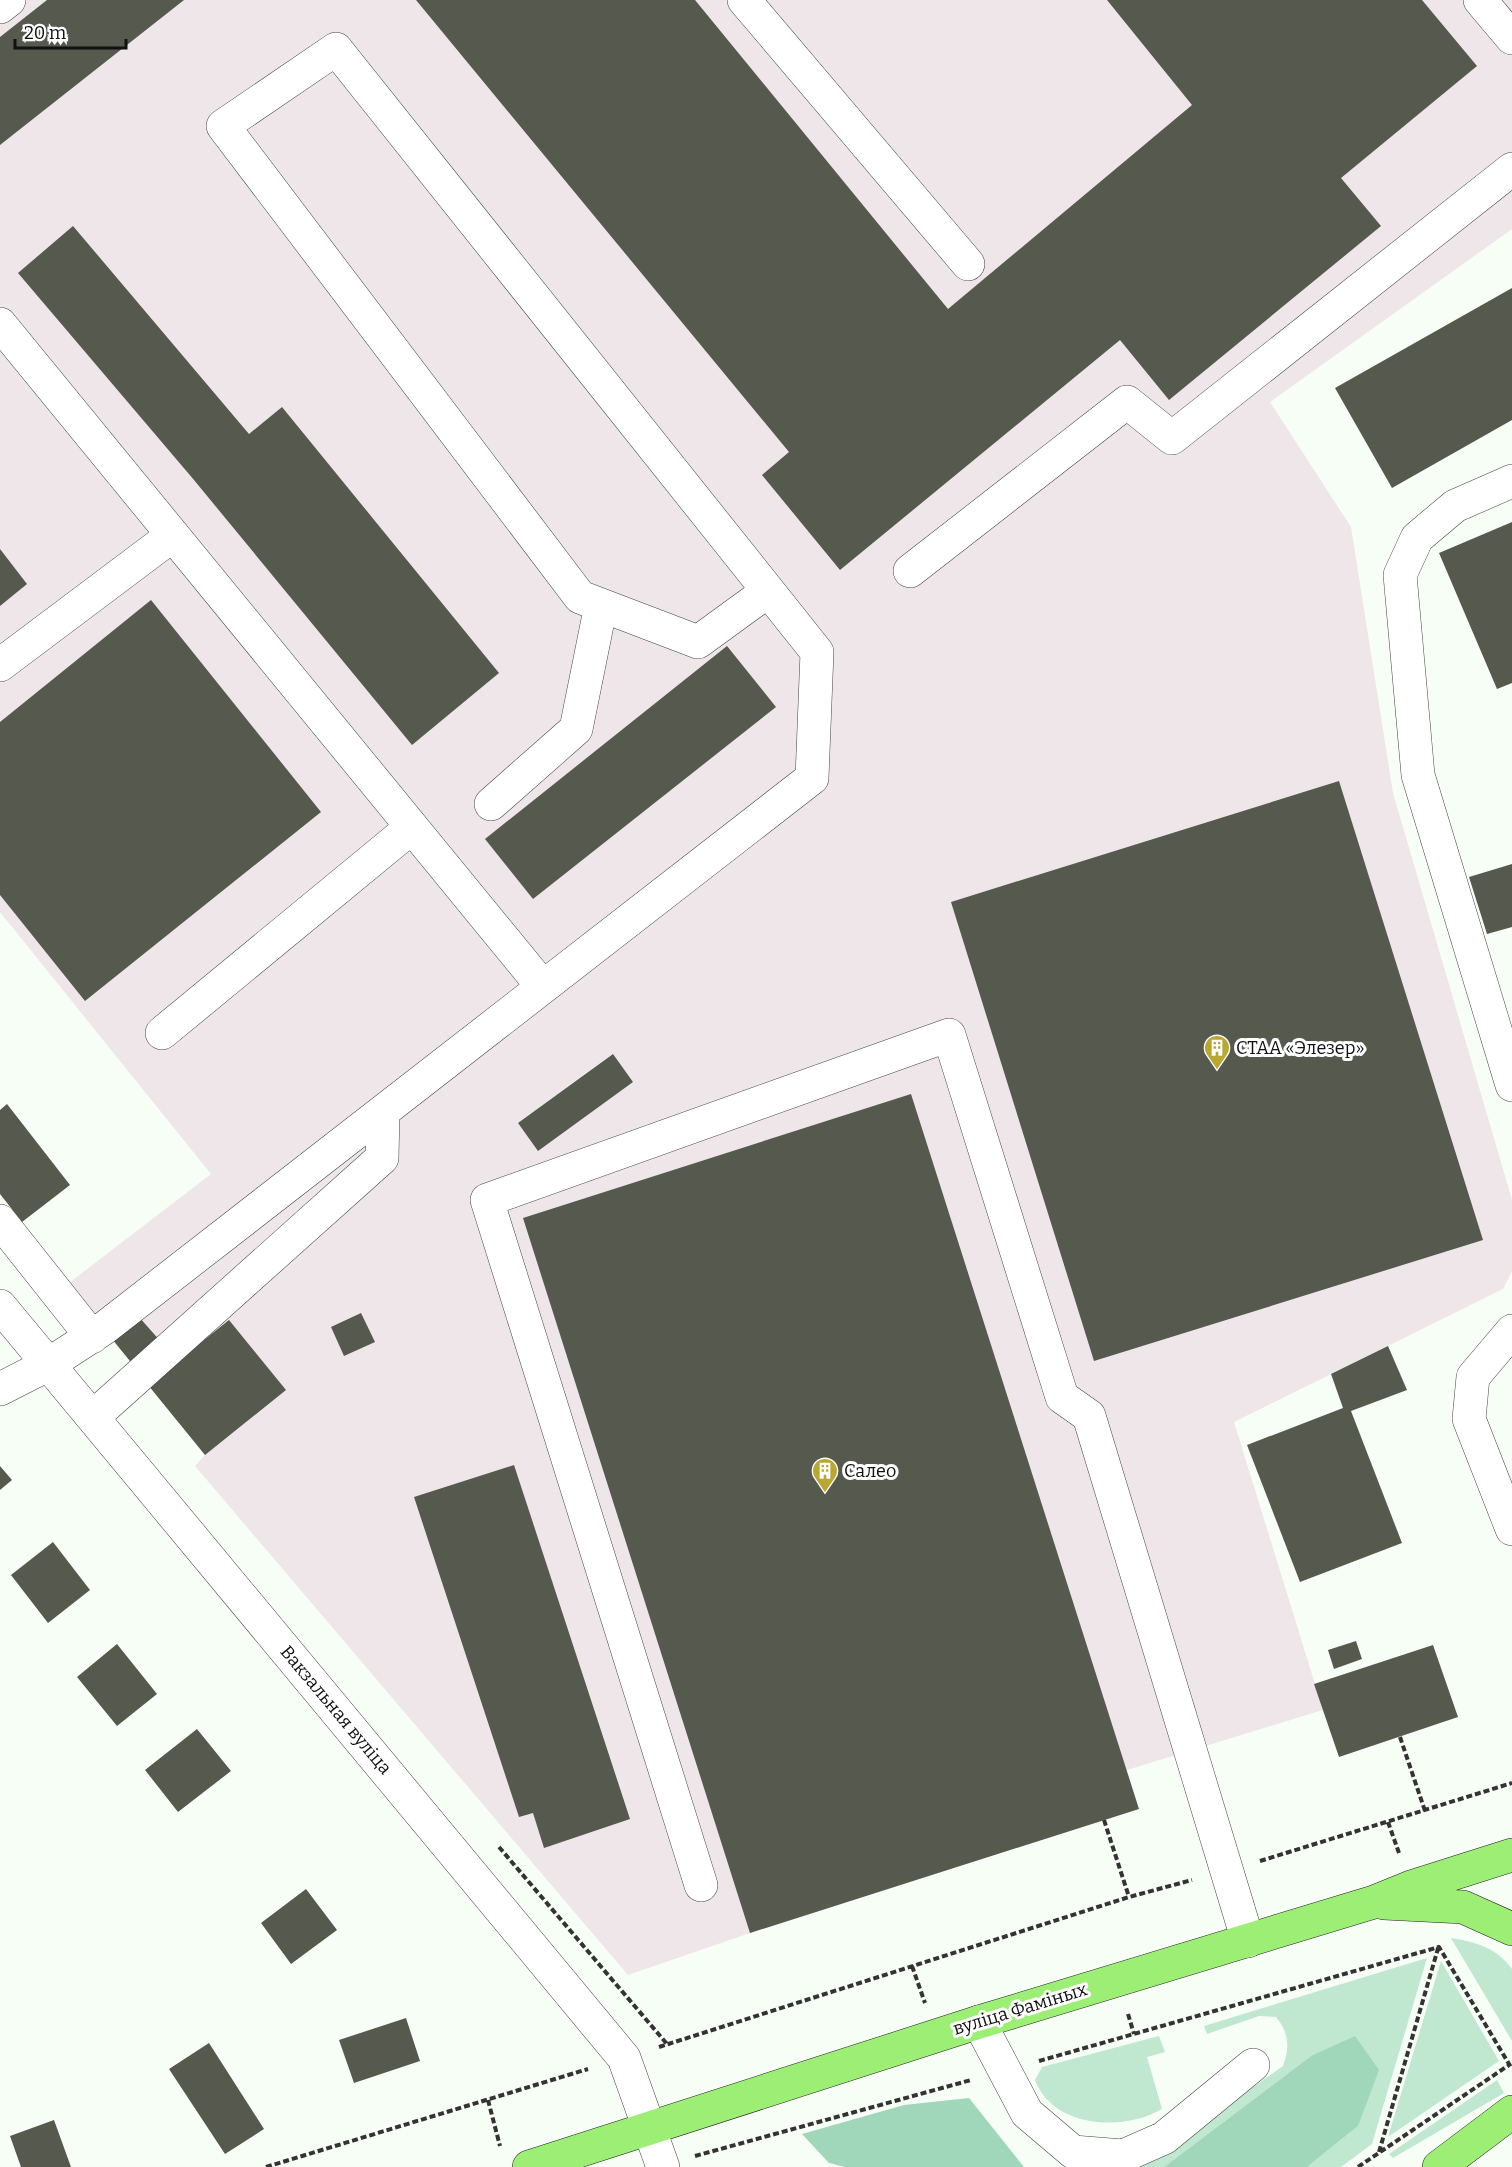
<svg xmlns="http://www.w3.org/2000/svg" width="1512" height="2167" font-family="Bitter,serif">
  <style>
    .industrial { fill: #eee6e8; fill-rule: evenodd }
    .green { fill: #c0e7d0 }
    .forest { fill: #a0d7ba }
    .building { fill: #55594e }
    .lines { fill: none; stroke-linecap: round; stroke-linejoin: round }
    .minor-casing { stroke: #444; stroke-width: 34 }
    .major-casing { stroke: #222; stroke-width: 34 }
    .path { stroke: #333; stroke-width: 4; stroke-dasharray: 6 3; stroke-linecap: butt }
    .minor { stroke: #fff; stroke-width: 33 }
    .major { stroke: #9cef74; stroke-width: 33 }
    .labels { text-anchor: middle; stroke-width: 6; stroke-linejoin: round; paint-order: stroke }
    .poi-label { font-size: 18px; fill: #111; stroke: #fff; text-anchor: start }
    .street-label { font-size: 18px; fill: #111; stroke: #fff }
  </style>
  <rect width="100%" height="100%" fill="#f7fef5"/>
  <path class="industrial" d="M0,0H1512V229L1270,402L1351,527L1393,793L1512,1200V1271L1503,1289L1234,1422L1323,1710L1127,1770L750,1933L628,1975L195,1466L205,1455L69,1283L211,1174L0,912ZM612,1054L632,1082L538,1150L518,1123Z"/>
  <path class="green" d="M1451,1938C1476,1942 1497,1948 1512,1969V2041Z
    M1427,1958L1372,2144L1341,2167H1307L1358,2126L1311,2056L1164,2167H1123L1157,2156L1283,2066C1290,2047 1289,2033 1276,2017L1259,2016L1207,2034L1204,2026Z
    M1441,1961L1499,2061L1388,2137Z
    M1159,2036L1165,2052L1147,2057L1162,2109C1123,2132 1053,2128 1035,2080L1042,2067Z
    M1497,2080L1504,2093L1393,2158L1389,2154Z"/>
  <path class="forest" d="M1355,2036L1379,2070L1358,2126L1307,2167H1164L1311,2056Z
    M969,2098L1024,2167H845L829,2163L802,2134L904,2105Z"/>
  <path class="building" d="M47,0H184L0,145V37Z
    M416,0H695L948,309L1192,105L1107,0H1422L1477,66L1341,178L1381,226L1169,400L1120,340L840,570L762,475L789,452Z
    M73,226L249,434L282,407L499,673L412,745L194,480L18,273Z
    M1512,288V420L1392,488L1335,388Z
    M1512,522V683L1497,689L1439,553Z
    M0,549L27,584L0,606Z
    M151,600L321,812L85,1001L0,895V722Z
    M727,646L776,707L533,899L485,839Z
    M1339,781L1483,1240L1094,1361L951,902Z
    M1512,864V927L1487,934L1469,877Z
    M613,1054L633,1082L538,1151L518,1123Z
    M911,1094L1139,1809L750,1933L523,1218Z
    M7,1104L70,1185L22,1222L0,1194V1110Z
    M361,1313L375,1342L344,1356L331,1327Z
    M139,1317L162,1343L134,1366L112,1339Z
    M229,1320L286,1390L205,1455L148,1385Z
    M1388,1346L1407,1390L1351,1411L1402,1543L1300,1582L1247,1445L1343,1408L1331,1374Z
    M514,1465L630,1819L544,1848L533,1813L519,1817L414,1497Z
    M0,1466L12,1480L0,1490Z
    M53,1542L90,1590L48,1623L11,1575Z
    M1356,1641L1362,1659L1334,1669L1328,1650Z
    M117,1644L157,1694L117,1726L77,1677Z
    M1433,1645L1458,1717L1339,1757L1314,1684Z
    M197,1729L231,1771L178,1812L145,1770Z
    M306,1889L337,1930L291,1964L261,1923Z
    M406,2018L420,2061L354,2083L339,2040Z
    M209,2043L264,2129L225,2154L169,2069Z
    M54,2120L71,2167H21L10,2136Z"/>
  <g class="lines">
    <defs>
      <path id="minor" d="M744,0L968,264
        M1480,0L1512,38
        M0,7L9,0
        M0,324L543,987
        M1512,481L1455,506L1417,538L1400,575L1418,775L1512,1085
        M910,571L1127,402L1172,438L1512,169
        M0,665L173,535
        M491,804L576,729L601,605
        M162,1033L412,827
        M0,1221L92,1337
        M0,1306L624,2058L663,2167
        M1512,1331L1473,1377L1469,1419L1512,1529
        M0,1389L49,1364L103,1329L812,778L817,652L336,49L223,126L580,597L698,642L768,591
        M93,1417L382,1158L383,1112
        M701,1885L487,1200L949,1035L1062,1397L1089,1416L1248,1941
        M979,2022L1027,2113L1073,2152L1123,2156L1164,2138L1253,2065"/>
      <path id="major" d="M1384,1903L1463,1907L1512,1929
        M529,2167L979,2022L1374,1902L1411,1887L1512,1855
        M1439,2167L1512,2112"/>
    </defs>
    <use href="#minor" class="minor-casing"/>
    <use href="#major" class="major-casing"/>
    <path class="path" d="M1400,1737L1425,1811
      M1104,1820L1129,1897
      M1388,1822L1399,1853
      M499,1847L667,2044
      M1260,1861L1512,1783
      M912,1966L925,2003
      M1128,2014L1134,2034
      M659,2047L1129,1897L1192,1880
      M1039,2061L1439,1947L1512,2069
      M488,2100L500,2146
      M1379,2152L1439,1945
      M695,2156L971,2080
      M266,2167L588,2069
      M1358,2167L1509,2065"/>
    <use href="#minor" class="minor"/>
    <use href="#major" class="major"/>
  </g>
  <defs>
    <symbol id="building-pin" viewBox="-11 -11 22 30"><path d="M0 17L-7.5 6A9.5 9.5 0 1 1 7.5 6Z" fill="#b8a731" stroke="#fff"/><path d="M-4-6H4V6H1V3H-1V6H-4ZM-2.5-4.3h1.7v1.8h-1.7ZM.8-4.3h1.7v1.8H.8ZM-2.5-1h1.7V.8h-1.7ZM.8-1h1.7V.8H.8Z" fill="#fff"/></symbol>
  </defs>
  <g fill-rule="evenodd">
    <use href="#building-pin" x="1202" y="1033" width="30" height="40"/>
    <use href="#building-pin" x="810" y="1456" width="30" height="40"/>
  </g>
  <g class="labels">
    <g class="poi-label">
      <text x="1236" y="1054">СТАА «Элезер»</text>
      <text x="844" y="1477">Салео</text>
    </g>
    <g class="street-label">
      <text transform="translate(336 1710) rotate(50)" y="6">Вакзальная вуліца</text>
      <text transform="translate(1020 2009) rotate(-17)" y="6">вуліца Фаміных</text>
    </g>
  </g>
  <path d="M15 39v9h111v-9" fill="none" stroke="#111111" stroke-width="3"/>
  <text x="24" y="39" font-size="18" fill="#111111" stroke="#ffffff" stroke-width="4.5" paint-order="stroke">20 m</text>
</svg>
